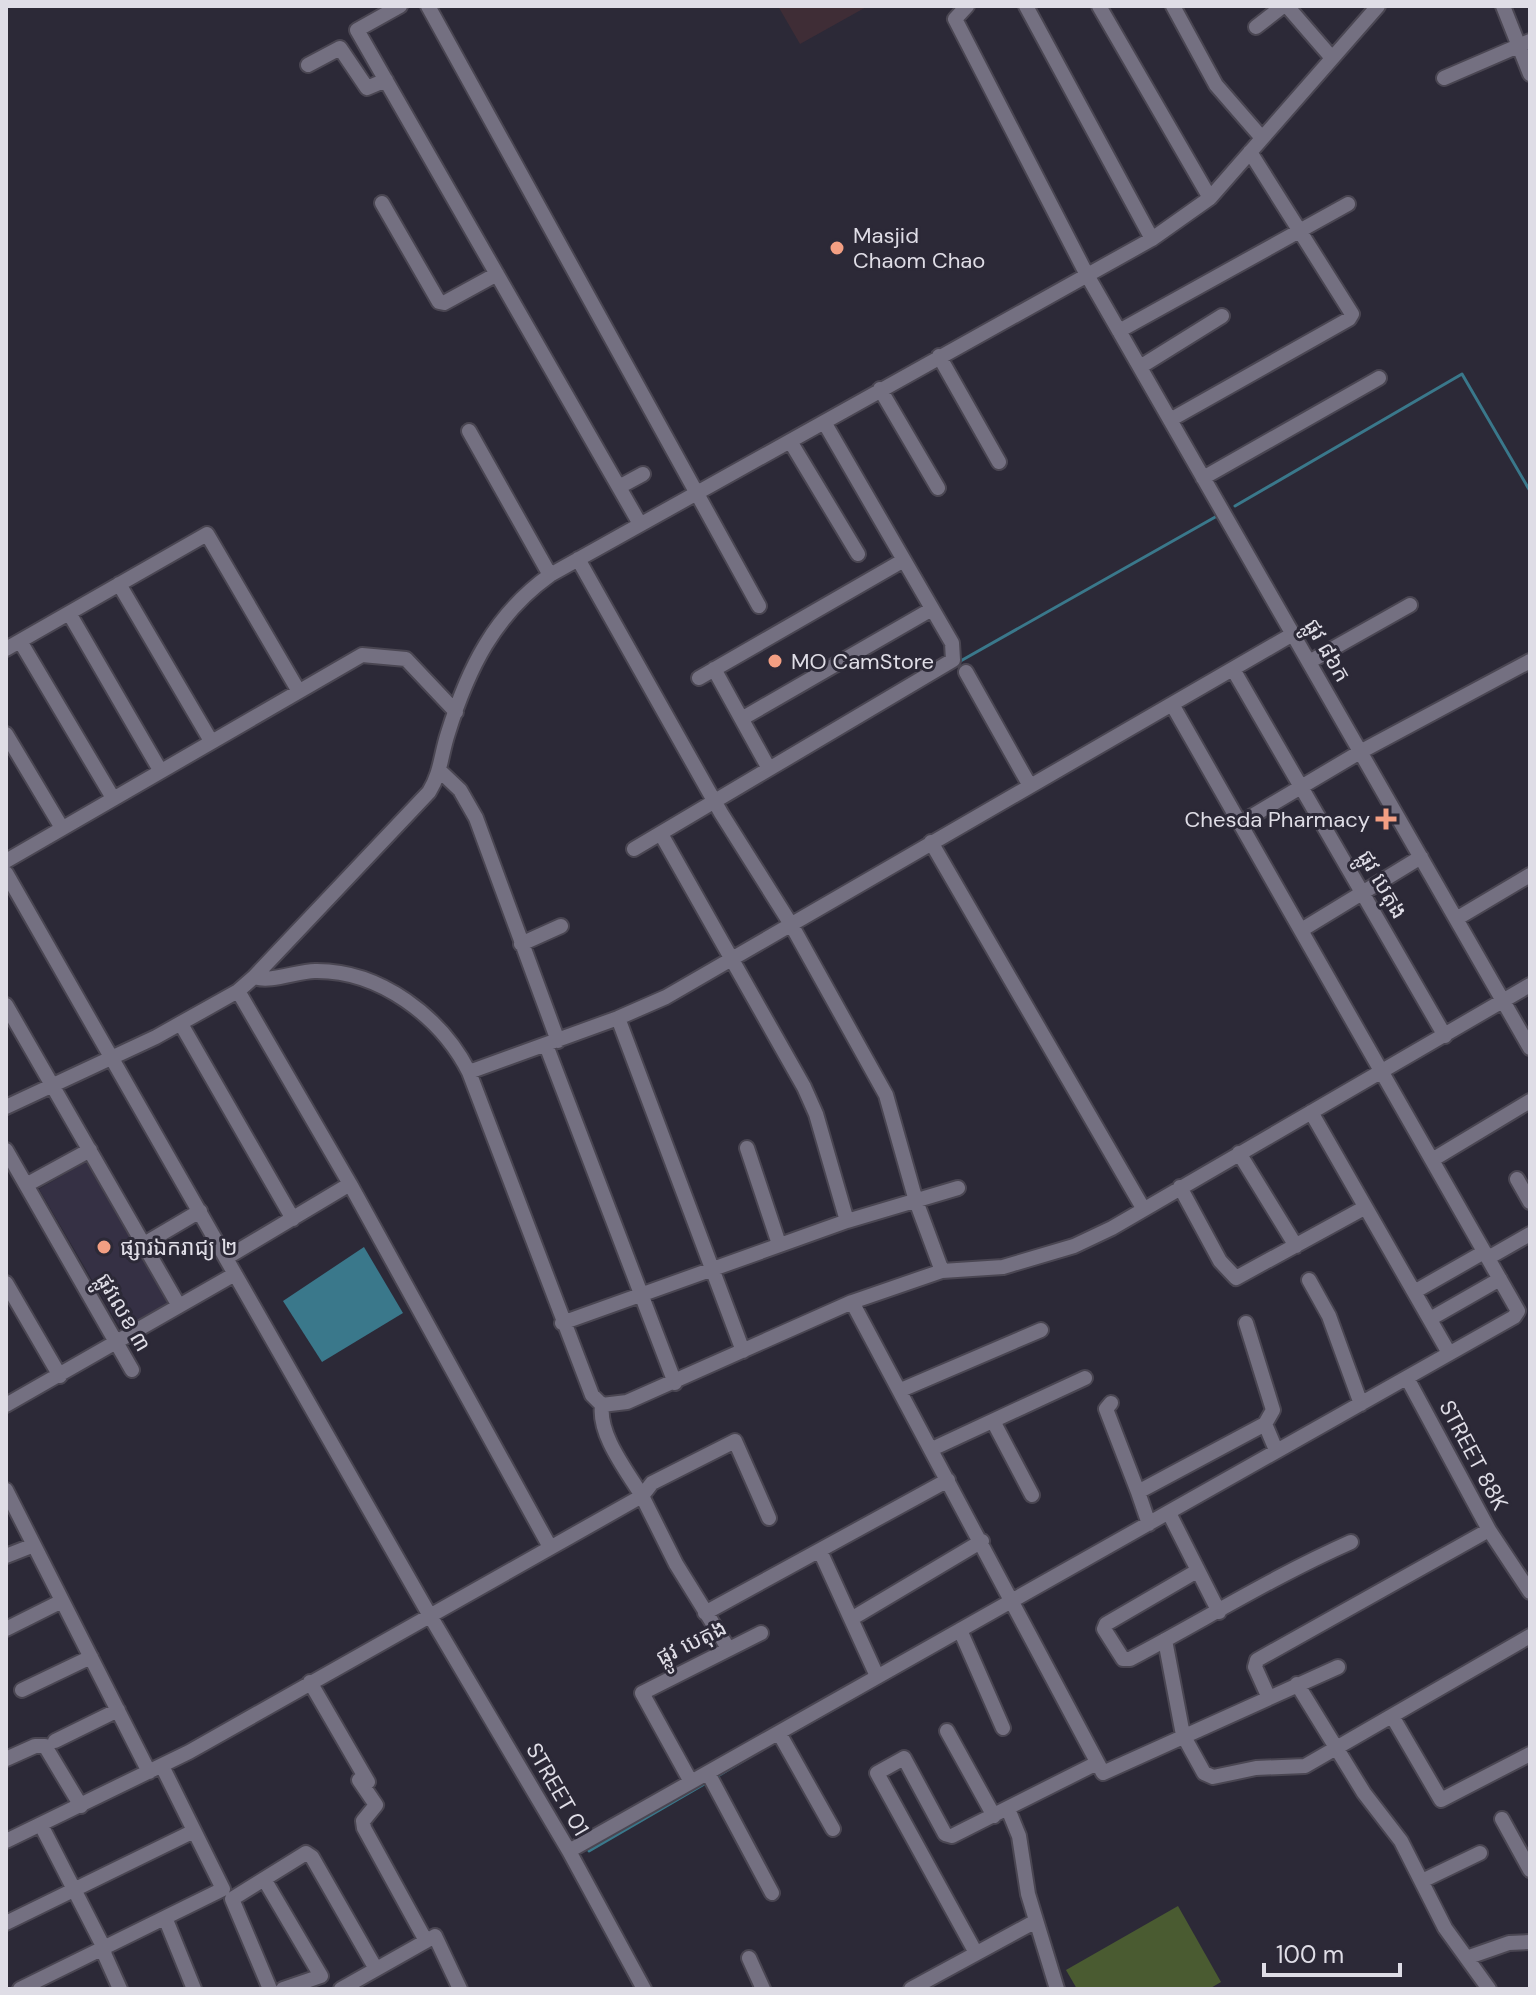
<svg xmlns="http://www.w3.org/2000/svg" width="1536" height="1995" font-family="'DM Sans','Noto Sans Khmer',sans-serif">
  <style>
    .built { fill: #353044 }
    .industrial { fill: #3f2d36 }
    .green { fill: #4a5b31 }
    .water { fill: #3a788b }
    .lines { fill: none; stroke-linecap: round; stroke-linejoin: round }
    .stream { stroke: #3a788b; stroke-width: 3 }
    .minor-casing { stroke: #4a4652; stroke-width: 18 }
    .minor { stroke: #747081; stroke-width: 14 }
    .poi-dot { fill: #f39f83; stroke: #2c2937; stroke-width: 3 }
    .labels { text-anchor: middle; stroke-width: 6; stroke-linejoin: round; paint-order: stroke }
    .poi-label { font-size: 22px; fill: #dfdde6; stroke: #2c2937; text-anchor: start }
    .street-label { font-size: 22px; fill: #dfdde6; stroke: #2c2937 }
  </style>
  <rect width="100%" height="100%" fill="#2c2937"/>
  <path class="built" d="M86,1162L168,1304L122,1331L39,1189Z"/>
  <path class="industrial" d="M778,6H868L800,44Z"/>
  <path class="green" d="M1178,1906L1221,1982L1209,1989H1077L1066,1970Z"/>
  <path class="water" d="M364,1247L403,1313L322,1362L283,1301Z"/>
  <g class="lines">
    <path class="stream" d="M1235,506L1462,374L1530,491
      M957,663L1217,516
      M785,1737L942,1648
      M716,1777L758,1752
      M589,1851L706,1783"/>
    <defs>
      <path id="minor" d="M400,6L357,30L640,524
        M428,6L759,606
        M967,6L955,19L1087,275L1530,1048
        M1026,6L1152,239
        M1099,6L1210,198
        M1173,6L1216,85L1262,138
        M1287,6L1332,58
        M1503,6L1530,74
        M1256,27L1283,6
        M308,65L340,48L367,88L386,80
        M1444,78L1530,41
        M382,203L439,302L444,303L497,274
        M1119,331L1348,204
        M939,356L999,462
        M1140,367L1222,316
        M880,389L938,488
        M1170,420L1349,319L1352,314L1250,152
        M469,431L550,575
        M790,441L858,554
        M1203,478L1379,378
        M619,487L643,474
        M578,559L721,813L792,926L886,1095L916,1201L942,1271
        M119,584L211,741
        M69,613L160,770
        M20,641L113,798
        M6,649L207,534L298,690
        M1309,662L1410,605
        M714,669L768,767
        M1234,671L1445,1036
        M966,672L1030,786
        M699,678L904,560
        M743,718L932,609
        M6,734L62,828
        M440,771L460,790L476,818L558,1041
        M1242,822L1360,752L1530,661
        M661,834L804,1087L816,1114L847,1221
        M931,842L1143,1208
        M634,849L953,660L952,643L824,422
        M6,861L362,655L406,659L456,712
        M6,873L429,1614L569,1851L644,1989
        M1456,919L1530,875
        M1303,929L1421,857
        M521,944L561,926
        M254,977C271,983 297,971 315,971C380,970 441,1017 469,1072L592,1395L602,1405L627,1402L852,1302L942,1271L1003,1267L1074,1246L1112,1228L1530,985
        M238,991L350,1184L550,1547
        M6,1005L179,1306
        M618,1018L743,1351
        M181,1024L293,1219
        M546,1045L675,1383
        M469,1072L618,1018L666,997L1293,634
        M6,1107L156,1037L238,991L254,977L429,792C441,773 441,754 448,733C468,669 494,615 550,575L1152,239L1210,198L1378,6
        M1311,1112L1449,1353
        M747,1148L779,1244
        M6,1150L132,1370
        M1239,1153L1296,1246
        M1432,1160L1530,1101
        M1517,1179L1530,1202
        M26,1185L90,1150
        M1180,1187L1220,1261L1236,1278L1364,1208
        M144,1244L200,1211
        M226,1258L350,1184
        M1488,1258L1530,1234
        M1309,1280L1329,1316L1361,1404
        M6,1283L60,1376
        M1414,1292L1484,1252
        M852,1302L1103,1773L1338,1667
        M1430,1319L1500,1279
        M562,1323L847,1221L958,1188
        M1246,1323L1273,1410L1265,1424L1276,1450
        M1407,1378L1489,1530L1530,1592
        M901,1390L1041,1330
        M1111,1403L1106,1409L1138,1492
        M6,1405L235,1274
        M993,1421L1032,1495
        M932,1449L1085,1378
        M6,1490L149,1772
        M1169,1513L1219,1612
        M1149,1524L1138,1492L1265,1424
        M820,1551L877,1676
        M6,1556L34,1545
        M1197,1571L1106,1624L1104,1629L1123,1659H1130C1204,1620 1274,1576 1351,1542
        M705,1613L948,1480
        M851,1619L982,1541
        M6,1629L62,1601
        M960,1630L1003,1728
        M1165,1640L1183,1735L1204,1773L1213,1777L1256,1768L1305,1766L1530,1636
        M728,1648L676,1564L642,1496L652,1483L735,1441L769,1518
        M310,1682L368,1782
        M1297,1684L1364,1793L1401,1841L1445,1928L1489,1989
        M22,1690L91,1657
        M1268,1696L1255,1667L1257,1660L1489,1530
        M1392,1716L1441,1800L1530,1754
        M947,1731L994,1816
        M779,1733L833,1829
        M55,1741L118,1710
        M6,1759L35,1746H45L81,1806
        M708,1773L772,1893
        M359,1780L376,1805L363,1821L364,1828L426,1941
        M691,1782L642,1693L761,1633
        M1008,1809L1019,1836L1028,1894L1057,1989
        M1502,1819L1530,1870
        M41,1825L105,1950
        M6,1841L189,1752L642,1496C627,1471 598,1435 602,1405
        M569,1851L1514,1317L1518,1311L1173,706
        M264,1879L321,1976L283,1989
        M1422,1881L1480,1853
        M166,1920L194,1989
        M6,1923L194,1831
        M103,1951L120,1989
        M976,1953L877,1773L904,1758L945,1834L952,1836L1097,1763
        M1469,1957L1509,1943L1530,1942
        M749,1958L763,1989
        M20,1989L223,1889L162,1766
        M270,1989L232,1899L306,1853L312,1857L376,1969
        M341,1989L435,1936L460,1989
        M911,1989L1036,1921"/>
    </defs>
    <use href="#minor" class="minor-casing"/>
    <use href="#minor" class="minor"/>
  </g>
  <g class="poi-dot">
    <circle cx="837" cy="248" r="8"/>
    <circle cx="775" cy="661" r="8"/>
    <path d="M1382 807h8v8h8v8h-8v8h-8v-8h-8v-8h8z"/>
    <circle cx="104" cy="1247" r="8"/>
  </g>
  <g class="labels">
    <g class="poi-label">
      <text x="853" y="243">Masjid<tspan x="853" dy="25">Chaom Chao</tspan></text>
      <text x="791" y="669">MO CamStore</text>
      <text x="1370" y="827" text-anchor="end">Chesda Pharmacy</text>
      <text x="120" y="1255">ផ្សារឯករាជ្យ ២</text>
    </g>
    <g class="street-label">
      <text transform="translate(1328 650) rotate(60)" y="8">ផ្លូវ ៨៦ក</text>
      <text transform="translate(1383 884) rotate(60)" y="8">ផ្លូវ បេតុង</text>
      <text transform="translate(124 1312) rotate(60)" y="8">ផ្លូវលេខ ៣</text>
      <text transform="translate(1474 1455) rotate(62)" y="8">STREET 88K</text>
      <text transform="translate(691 1642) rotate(-26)" y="8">ផ្លូវ បេតុង</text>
      <text transform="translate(558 1789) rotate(60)" y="8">STREET 01</text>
    </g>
  </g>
  <rect width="1536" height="1995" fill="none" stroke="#dfdde6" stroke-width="16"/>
  <path d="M1264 1963v12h136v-12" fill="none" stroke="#dfdde6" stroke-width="4"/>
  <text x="1276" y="1963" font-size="24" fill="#dfdde6" stroke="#2c2937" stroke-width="6" paint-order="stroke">100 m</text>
</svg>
